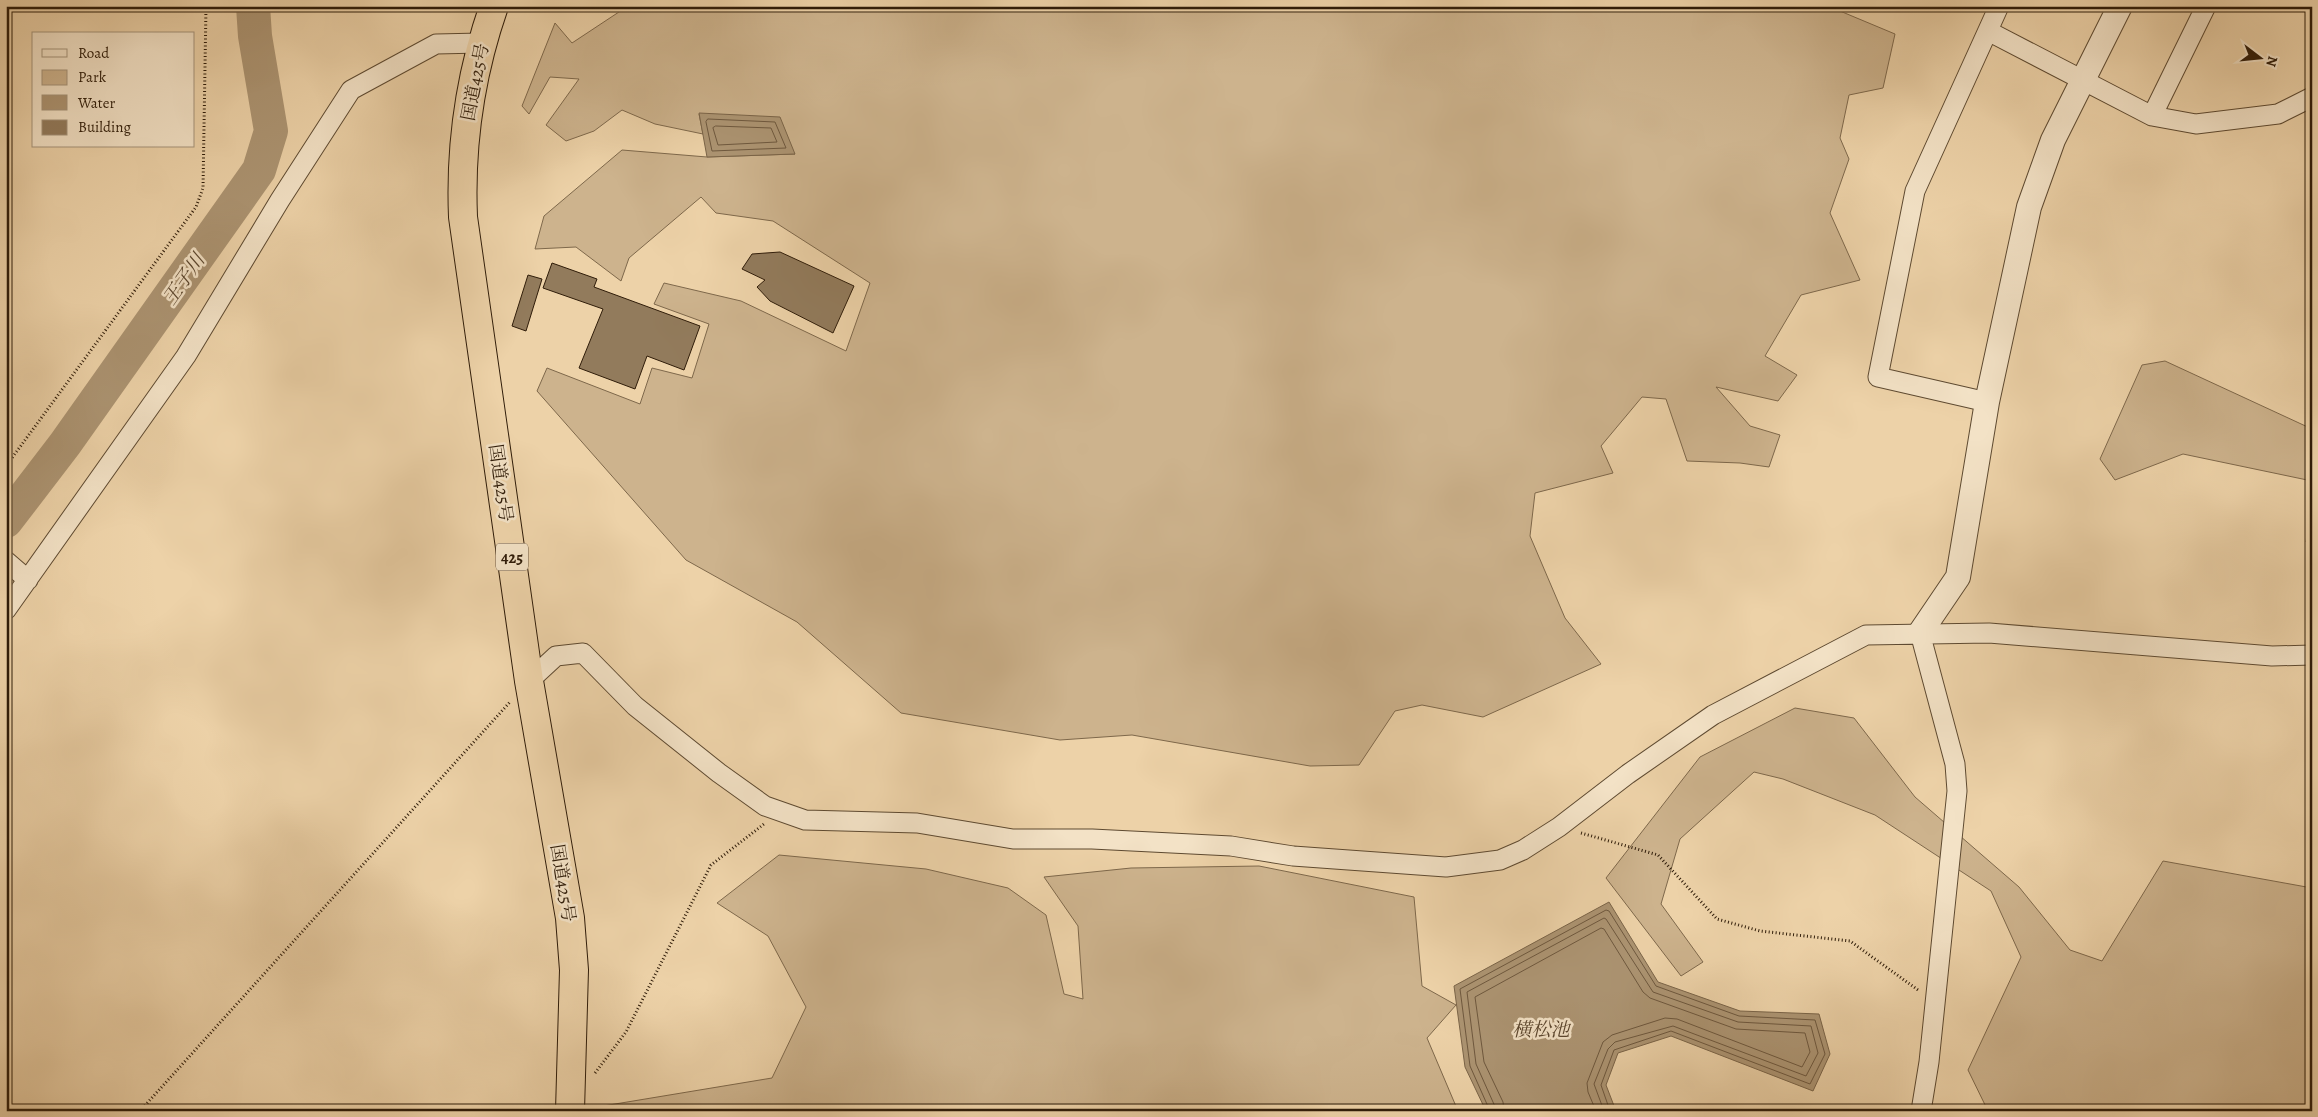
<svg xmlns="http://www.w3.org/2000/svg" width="2318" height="1117" font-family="Alegreya,'Noto Serif JP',serif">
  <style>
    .green { fill: #cdb38d; stroke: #7e684b }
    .water { fill: #ac9472; stroke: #7a6448 }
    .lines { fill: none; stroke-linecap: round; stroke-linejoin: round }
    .shore { stroke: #6e583e; stroke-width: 1 }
    .river { stroke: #ac9472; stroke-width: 34 }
    .building { fill: #927b5c; stroke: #2f1c09 }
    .minor-casing { stroke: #5e4a31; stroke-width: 21 }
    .tertiary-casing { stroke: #5e4a31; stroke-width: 26 }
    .trunk-casing { stroke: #2f1c09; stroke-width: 30 }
    .path { stroke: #2f1c09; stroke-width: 3; stroke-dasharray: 1 2.5; stroke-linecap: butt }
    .minor { stroke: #f3e2c6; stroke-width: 19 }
    .tertiary { stroke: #f3e2c6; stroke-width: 24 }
    .trunk { stroke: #edd2a8; stroke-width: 28 }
    .labels { text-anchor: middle; stroke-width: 5; stroke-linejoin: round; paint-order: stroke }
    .shield { fill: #f3e2c6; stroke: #6a5742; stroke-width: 1 }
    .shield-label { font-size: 16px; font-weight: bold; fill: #2f1c09 }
    .street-label { font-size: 18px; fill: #2f1c09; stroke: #f3e2c6 }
    .water-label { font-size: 19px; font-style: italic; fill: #5b462e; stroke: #f3e2c6 }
  </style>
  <rect width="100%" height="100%" fill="#edd2a8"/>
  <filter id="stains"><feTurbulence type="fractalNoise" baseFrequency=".004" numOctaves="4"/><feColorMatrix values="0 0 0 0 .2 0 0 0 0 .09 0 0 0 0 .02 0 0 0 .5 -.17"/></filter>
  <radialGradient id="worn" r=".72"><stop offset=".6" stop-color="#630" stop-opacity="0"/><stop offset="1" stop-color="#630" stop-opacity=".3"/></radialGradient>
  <path class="green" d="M628,6H1828L1895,34L1883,88L1849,95L1840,138L1849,159L1830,213L1860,280L1801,295L1765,356L1797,375L1778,401L1716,387L1750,426L1780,435L1769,467L1740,463L1687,461L1666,399L1642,397L1601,446L1613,473L1535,493L1530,536L1565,618L1601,664L1483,717L1422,705L1395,711L1359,765L1310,766L1132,735L1060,740L901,713L797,622L686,560L537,391L547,368L640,404L652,368L692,378L709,324L654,304L664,283L741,301L846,351L870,283L773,221L716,213L701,197L629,258L621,281L576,247L535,249L544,216L622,150L707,157L795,154L699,114L703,134L655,124L622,110L594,131L566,141L546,125L579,79L550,77L529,114L522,106L555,23L572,43Z
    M2165,361L2312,429V481L2183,454L2115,480L2100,459L2142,365Z
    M2312,496V545L2306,542Z
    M1795,708L1854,718L1915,797L2019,887L2070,950L2102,961L2163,861L2312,888V1111H1988L1968,1070L2021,957L1991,891L1875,815L1783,779L1754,772L1680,839L1661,904L1703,962L1681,976L1606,878L1700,757Z
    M779,855L926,869L1008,888L1046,915L1064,994L1083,999L1078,926L1044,877L1131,868L1259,866L1414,897L1422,986L1456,1005L1427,1038L1458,1111H597V1107L772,1078L806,1007L768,936L717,903Z"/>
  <path class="water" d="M699,113L780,117L795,154L707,157Z
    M1609,902L1658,982L1740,1011L1819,1014L1830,1054L1813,1091L1671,1036L1618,1053L1606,1085L1616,1111H1486L1465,1067L1454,986Z"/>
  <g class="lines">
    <path class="shore" d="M708,119L775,122L786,148L712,151L706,122Z
      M716,126L771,128L777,142L718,145L713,128Z
      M1490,1111L1470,1066L1460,989L1606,910L1609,911L1656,986L1739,1016L1815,1020L1825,1054L1810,1084L1671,1031L1614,1050L1601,1085L1610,1111
      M1497,1111L1476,1064L1467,992L1604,918L1606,919L1653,992L1738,1022L1811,1026L1818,1053L1806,1076L1673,1026L1615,1042L1608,1049L1594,1084L1604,1111
      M1504,1111L1503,1102L1484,1062L1475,997L1601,928L1604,929L1643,992L1650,998L1736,1029L1805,1033L1810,1052L1802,1067L1677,1019L1665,1018L1612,1035L1603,1042L1587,1083L1588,1092L1596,1111"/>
    <path class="river" d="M6,521L65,444L259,170L271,131L255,36L253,6"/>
  </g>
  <path class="building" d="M780,252L854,286L833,333L770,301L757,287L765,280L742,269L752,254Z
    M552,263L597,279L594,287L700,326L684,370L647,356L635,389L579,368L603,309L543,288Z
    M528,275L542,279L526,331L512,326Z"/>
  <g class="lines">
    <defs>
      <path id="minor" d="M1988,31L2152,116L2196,124L2278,114L2312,97
        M2152,116L2206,6
        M1987,402L1878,377L1915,191L1999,6
        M6,561L28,580
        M6,610L186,356L280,200L351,90L436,44L481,43
        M1920,633L1955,764L1957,791L1929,1062L1921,1111
        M529,681L556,656L583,653L635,706L719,773L765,806L805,820L917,823L1013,839H1092L1231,846L1293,856L1446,867L1500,860L1523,850L1559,827L1628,774L1713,715L1866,635L1989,633L2272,656L2312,655"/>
      <path id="tertiary" d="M1920,633L1958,577L1987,402L2029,207L2053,140L2120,6"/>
      <path id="trunk" d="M494,6C470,75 460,145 463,217L529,681L570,918L574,970L570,1111"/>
    </defs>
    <use href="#minor" class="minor-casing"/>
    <use href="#tertiary" class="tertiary-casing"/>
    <use href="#trunk" class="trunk-casing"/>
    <path class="path" d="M6,466L196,207L203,188L206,6
      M1581,833L1658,855L1717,919L1760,931L1850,941L1918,990
      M595,1073L626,1032L711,865L764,824
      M140,1111L510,702"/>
    <use href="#minor" class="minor"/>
    <use href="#tertiary" class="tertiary"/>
    <use href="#trunk" class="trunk"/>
  </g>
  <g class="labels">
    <rect class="shield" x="496" y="543.5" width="32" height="27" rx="4"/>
    <g class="shield-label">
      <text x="512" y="563">425</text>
    </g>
    <g class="street-label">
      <text transform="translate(475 82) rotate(-79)" y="6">国道425号</text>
      <text transform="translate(501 483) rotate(82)" y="6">国道425号</text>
      <text transform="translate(563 883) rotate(81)" y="6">国道425号</text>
    </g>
    <g class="water-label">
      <text transform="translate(183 279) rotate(-55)" y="7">王子川</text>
      <text x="1541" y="1036">横松池</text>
    </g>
  </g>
  <rect width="2318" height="1117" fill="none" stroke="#edd2a8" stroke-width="25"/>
  <rect x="8" y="8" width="2303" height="1102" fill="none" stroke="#2f1c09" stroke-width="2.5"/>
  <rect x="12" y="12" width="2293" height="1092" fill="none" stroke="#2f1c09"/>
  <rect x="32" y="32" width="162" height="115" fill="#f3e2c6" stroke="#a5937a"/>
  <rect x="42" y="49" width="25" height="8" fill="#f3e2c6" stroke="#a5937a"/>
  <text x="78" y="58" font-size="15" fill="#2f1c09">Road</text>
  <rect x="42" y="70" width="25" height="15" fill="#cdb38d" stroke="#a5937a"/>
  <text x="78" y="82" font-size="15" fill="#2f1c09">Park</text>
  <rect x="42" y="95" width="25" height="15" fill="#ac9472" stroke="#a5937a"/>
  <text x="78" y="108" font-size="15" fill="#2f1c09">Water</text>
  <rect x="42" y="120" width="25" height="15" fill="#927b5c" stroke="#a5937a"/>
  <text x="78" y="132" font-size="15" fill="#2f1c09">Building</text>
  <g transform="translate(2260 58) rotate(106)" stroke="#f3e2c6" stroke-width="4" paint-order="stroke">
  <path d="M0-4L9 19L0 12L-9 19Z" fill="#2f1c09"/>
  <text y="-8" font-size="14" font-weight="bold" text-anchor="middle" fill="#2f1c09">N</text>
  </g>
  <rect width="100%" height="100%" filter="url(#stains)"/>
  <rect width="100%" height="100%" fill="url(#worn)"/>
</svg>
